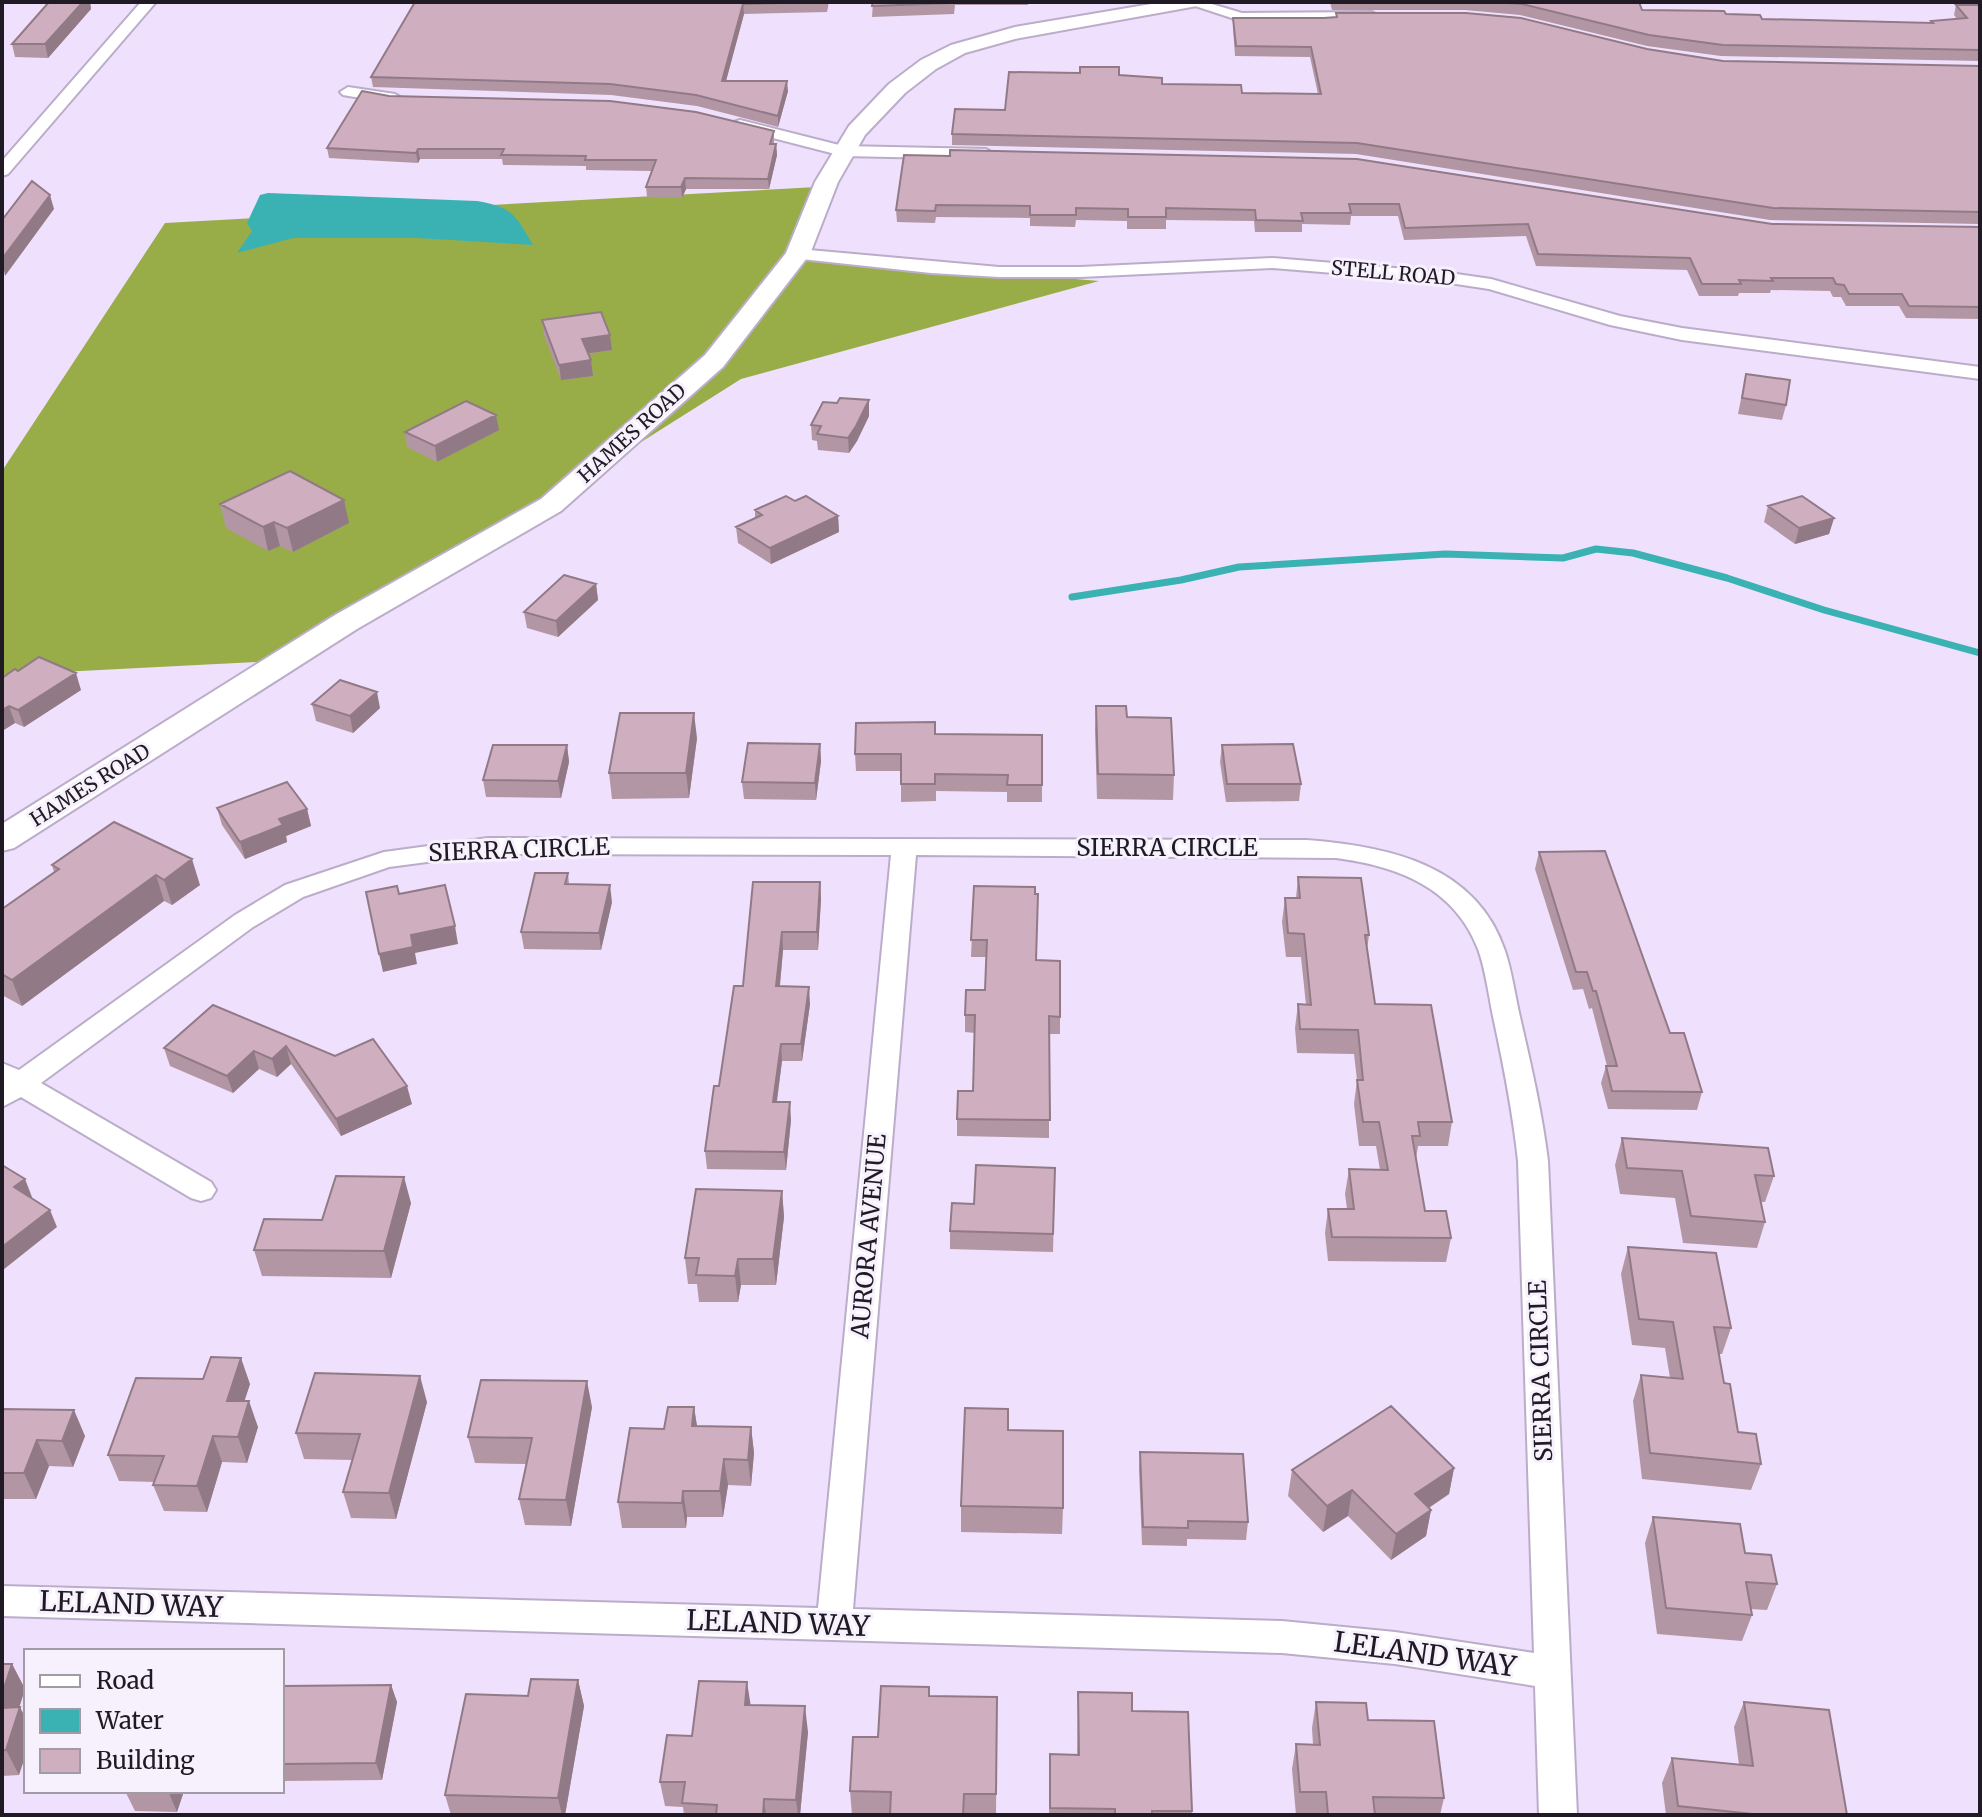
<svg xmlns="http://www.w3.org/2000/svg" width="1982" height="1817" font-family="Merriweather,serif">
  <style>
    .forest { fill: #98ad48 }
    .water { fill: #3ab2b3 }
    .lines { fill: none; stroke-linecap: round; stroke-linejoin: round }
    .stream { stroke: #3ab2b3; stroke-width: 7 }
    .street-casing { stroke: #bbadc9; stroke-width: 4 }
    .secondary-casing { stroke: #bbadc9; stroke-width: 4 }
    .street { fill: #fff; fill-rule: evenodd }
    .secondary { fill: #fff; fill-rule: evenodd }
    .wall { fill: #b296a4 }
    .shaded-wall { fill: #917a86 }
    .building { fill: #cfafbf; stroke: #917a86; stroke-width: 2 }
    .labels { text-anchor: middle; stroke-width: 6; stroke-linejoin: round; paint-order: stroke }
    .far-street-label { font-size: 20px; fill: #1f1a24; stroke: #f7f1fd }
    .street-label { font-size: 24px; fill: #1f1a24; stroke: #f7f1fd }
    .near-street-label { font-size: 28px; fill: #1f1a24; stroke: #f7f1fd }
  </style>
  <rect width="100%" height="100%" fill="#efe0fd"/>
  <path class="forest" d="M835,186L802,256L1099,281L741,379L296,660L2,675V471L165,223Z"/>
  <path class="water" d="M268,193L477,201C513,207 515,215 533,245L417,238H293L237,253L252,231L247,223L260,195Z"/>
  <g class="lines">
    <path class="stream" d="M1072,597L1181,580L1239,567L1445,554L1563,558L1596,549L1633,553L1727,578L1824,610L1980,653"/>
    <defs>
      <path id="street" d="M141,2H156L8,174L2,176V161Z
        M1183,2H1205L1242,13L1372,12L1379,16L1372,20L1241,21Z
        M348,87L395,94L403,99L395,104L343,95L340,92Z
        M740,120L843,146L986,149L994,154L986,159L843,156L734,128V122Z
        M798,249L999,267H1080L1273,258L1443,272L1491,279L1620,316L1682,328L1980,367V379L1682,340L1610,325L1489,289L1443,282L1273,268L1080,277H999L931,273L792,258L789,254L792,250Z
        M488,838L1306,840C1387,846 1476,864 1505,951C1512,972 1515,995 1520,1017C1531,1065 1542,1112 1548,1161L1577,1815H1539L1535,1686L1395,1664L1282,1653L2,1616V1586L818,1608L891,855L488,854L389,867L303,897L253,927L41,1083L211,1182L216,1190L211,1198L201,1201L191,1198L21,1097L2,1107V1063L19,1070L235,915L285,885L384,852ZM916,855L1336,858C1397,866 1454,887 1478,949C1486,971 1489,998 1494,1021C1504,1068 1513,1114 1518,1161L1534,1653L1395,1632L1282,1621L853,1609Z"/>
      <path id="secondary" d="M1163,2H1200L1197,6L1015,39L965,53L936,69L905,93L865,135L838,182L810,254L723,367L561,511L357,629L14,848L2,851V824L335,615L541,499L705,355L786,253L815,182L849,126L889,84L921,60L951,45L1015,27Z"/>
    </defs>
    <use href="#street" class="street-casing"/>
    <use href="#secondary" class="secondary-casing"/>
    <use href="#street" class="street"/>
    <use href="#secondary" class="secondary"/>
  </g>
  <path class="wall" d="M49,2H90L91,9L48,58L15,57L12,44Z
    M415,2H829L827,12L744,14L726,81L788,91L778,127L697,106L611,95L373,87L371,77Z
    M873,2H1028V5H955L954,14L872,17Z
    M1330,2H1639L1642,10L1726,14L1762,19L1931,23V21L1957,19L1954,15L1956,5H1980V61L1721,56L1647,46L1520,15L1465,10H1332Z
    M1336,13L1647,49L1723,61L1980,66V224L1770,220L1356,154L952,145V134L1005,110L1119,75L1162,84L1242,93L1318,94L1310,57L1235,56L1233,28V18H1324L1336,17Z
    M389,96L774,131V144H776L777,155L769,189H686L682,198L647,197L646,187L652,171L586,170V166L503,165L502,159H420L418,163L329,158L327,148Z
    M904,155L1772,224L1980,227V319L1906,318L1899,306H1846L1841,297H1833L1830,291L1771,290L1770,293H1739L1738,296H1699L1687,270L1536,266L1526,236L1404,240L1398,216H1351L1350,225L1302,224V232H1255L1254,221L1166,220V229H1127V221L1076,220L1075,227L1030,226V218L936,217L935,223L897,222L896,210Z
    M542,320L612,350L588,354L591,360L593,376L561,380L544,335Z
    M1746,374L1786,405L1782,420L1738,414Z
    M869,416L857,441L849,453L818,450L817,441L812,440L811,425Z
    M499,430L437,462L407,447L405,432Z
    M795,501L838,516L839,532L771,564L738,543L736,527L755,518V510Z
    M220,504L349,523L293,552L280,546L268,551L226,528Z
    M1768,506L1834,518L1829,534L1795,544L1764,522Z
    M596,584L598,600L558,637L527,628L524,612Z
    M2,678L81,690L24,727L15,723L2,731Z
    M312,704L380,708L353,733L316,721Z
    M1096,706L1127,717L1174,775L1173,800L1097,799L1095,731Z
    M935,734L1042,735V802H1007V792L936,791V801L901,802V771H856L855,754Z
    M697,738L689,798L612,799L609,773Z
    M820,744L821,761L816,800L744,799L742,782Z
    M567,745L569,762L561,798L486,797L483,780Z
    M1222,745L1301,784L1299,801L1226,802L1220,762Z
    M217,808L307,809L311,826L286,836L287,842L245,859L222,825Z
    M114,822L200,885L172,905L164,901L22,1006L2,995V909L54,872L52,865Z
    M1539,852L1670,1033L1702,1092L1697,1110L1608,1109L1601,1083L1606,1066H1607L1592,1008L1589,1009L1583,989L1573,990L1535,869Z
    M568,873L569,884L612,902L601,950L524,949L521,932Z
    M1298,877L1369,935L1367,950L1375,1004L1452,1122L1448,1146H1418L1416,1159L1425,1211L1451,1238L1446,1262L1328,1261L1325,1233L1328,1209H1347L1345,1194L1349,1169L1380,1170L1376,1146H1359L1354,1104L1357,1080L1354,1054L1297,1053L1295,1028L1298,1004L1306,1005L1301,957H1286L1282,922L1285,898H1296Z
    M820,882L821,899L818,950H783L780,986L810,1004L802,1061H782L777,1102L791,1120L786,1170L707,1169L705,1151L743,986Z
    M974,886L1037,960L1060,1017V1034H1049V1138L957,1136V1119L973,1091L975,1033L965,1032V1015L985,990L986,957H971Z
    M213,1005L335,1056L412,1104L341,1136L291,1064L277,1077L259,1069L233,1093L170,1066L164,1048Z
    M1622,1138L1774,1176L1765,1202H1761L1765,1222L1757,1248L1683,1243L1675,1198L1620,1194L1615,1165Z
    M1055,1168L1053,1252L950,1249V1231L974,1204Z
    M782,1191L784,1217L776,1285H741L738,1302H699L697,1284H688L685,1258Z
    M411,1203L391,1278L262,1276L254,1250L322,1220Z
    M1628,1247L1731,1328L1722,1354H1719L1724,1383L1738,1432L1761,1464L1751,1490L1642,1479L1633,1401L1641,1375L1670,1378L1665,1348L1632,1345L1621,1274Z
    M250,1384L244,1401L258,1427L247,1463L222,1462L207,1512L164,1511L153,1485L155,1482L119,1481L108,1455Z
    M427,1402L396,1519L351,1518L343,1492L352,1460L304,1459L296,1433Z
    M592,1407L571,1526L525,1525L519,1499L526,1464L475,1463L468,1437Z
    M694,1407L697,1426L751,1427L754,1453L751,1486L728,1485L723,1517H687L686,1528H622L618,1502L664,1429Z
    M2,1409L85,1436L73,1467L49,1466L36,1499H2Z
    M1008,1430L1063,1508L1062,1534L961,1532V1506Z
    M1140,1452L1248,1522L1246,1540L1187,1539V1546L1142,1545L1139,1469Z
    M1454,1468L1449,1494L1429,1508L1431,1510L1426,1536L1391,1560L1348,1516L1323,1532L1288,1496L1292,1470Z
    M1653,1517L1745,1553L1777,1584L1767,1610L1751,1609L1752,1615L1742,1641L1657,1634L1645,1543Z
    M2,1664H12L25,1689L19,1708V1775L2,1776Z
    M578,1680L584,1706L565,1815H451L445,1795L528,1696Z
    M391,1685L397,1702L382,1780L282,1781V1686Z
    M1078,1692L1132,1711L1192,1811V1815H1049L1050,1754L1077,1755Z
    M929,1696L997,1697L996,1815H852L850,1791L878,1737Z
    M1316,1702L1368,1720L1444,1798L1440,1815H1296L1292,1769L1296,1744H1313L1312,1728Z
    M1744,1702L1847,1815H1666L1662,1783L1672,1758L1739,1765L1734,1727Z
    M750,1705L808,1732L800,1815H684L683,1807L665,1806L660,1782L692,1736Z
    M125,1791H184L177,1812L135,1811Z"/>
  <path class="shaded-wall" d="M83,2H90L91,9L48,58L45,44Z
    M743,4L744,14L723,92L722,81Z
    M787,81L788,91L778,127V116Z
    M776,144L777,155L769,189L768,179Z
    M418,149L420,159L418,163L416,153Z
    M685,178L686,189L682,198L681,187Z
    M50,195L54,209L5,276L2,259Z
    M610,335L612,350L584,354L582,339Z
    M591,360L593,376L561,380L559,365Z
    M869,400V416L857,441L849,453L848,438Z
    M496,415L499,430L437,462L435,446Z
    M344,500L349,523L293,552L287,528Z
    M838,516L839,532L771,564L770,548Z
    M1834,518L1829,534L1795,544L1799,528Z
    M274,522L280,546L268,551L263,527Z
    M596,584L598,600L558,637L556,621Z
    M76,673L81,690L24,727L18,710Z
    M377,692L380,708L353,733L350,716Z
    M9,706L15,723L2,731V710Z
    M694,713L697,738L689,798L686,773Z
    M820,744L821,761L816,800L815,783Z
    M567,745L569,762L561,798L558,781Z
    M307,809L311,826L286,836L287,842L245,859L240,842L279,819Z
    M192,859L200,885L172,905L164,880Z
    M156,875L164,901L22,1006L12,980Z
    M820,882L821,899L818,950L817,932Z
    M610,885L612,902L601,950L599,933Z
    M455,926L458,944L415,953L417,964L383,972L379,954L411,935Z
    M782,932L783,950L778,1004L776,986Z
    M809,987L810,1004L802,1061L801,1044Z
    M781,1044L782,1061L774,1120L773,1102Z
    M286,1046L291,1064L277,1077L272,1059Z
    M254,1051L259,1069L233,1093L227,1076Z
    M407,1086L412,1104L341,1136L336,1119Z
    M790,1102L791,1120L786,1170L784,1152Z
    M404,1177L411,1203L391,1278L384,1251Z
    M25,1179L32,1197L21,1205L14,1187Z
    M782,1191L784,1217L776,1285L773,1259Z
    M50,1210L57,1227L3,1270L2,1266V1247Z
    M738,1259L741,1285L738,1302L735,1276Z
    M241,1358L250,1384L236,1427L227,1401Z
    M420,1376L427,1402L396,1519L389,1493Z
    M587,1381L592,1407L571,1526L566,1500Z
    M249,1401L258,1427L247,1463L238,1437Z
    M694,1407L698,1433L692,1426Z
    M74,1410L85,1436L73,1467L62,1441Z
    M751,1427L754,1453L751,1486L748,1460Z
    M213,1436L222,1462L207,1512L197,1486Z
    M37,1440L49,1466L36,1499L24,1473Z
    M724,1459L728,1485L723,1517L720,1491Z
    M1454,1468L1449,1494L1410,1520L1415,1494Z
    M1352,1490L1348,1516L1323,1532L1327,1506Z
    M683,1491L687,1517L686,1528L682,1503Z
    M1431,1510L1426,1536L1391,1560L1396,1534Z
    M12,1664L25,1689L11,1733L2,1717V1694Z
    M578,1680L584,1706L565,1815H562L558,1798Z
    M747,1682L751,1707L745,1705Z
    M391,1685L397,1702L382,1780L376,1763Z
    M805,1706L808,1732L800,1815H798L796,1800Z
    M20,1707L26,1719V1754L19,1775L6,1750Z
    M168,1791H184L177,1812Z
    M764,1799L766,1815H763Z"/>
  <path class="building" d="M49,2H83L45,44H12Z
    M415,2H822L743,4L722,81H787L778,116L696,95L610,84L371,77Z
    M873,2H954V3L872,6Z
    M1494,2H1639L1642,10L1724,11L1726,14L1760,15L1762,19L1933,23L1931,21L1967,18L1956,5H1980V50L1723,45L1649,35L1522,4Z
    M1336,13H1466L1521,18L1647,49L1723,61L1980,66V212L1773,208L1357,143L952,134L955,109L1005,110L1009,72L1080,73V67H1119V75L1162,78V84L1241,85L1242,93L1321,94L1311,47L1236,46L1233,18H1324L1337,17Z
    M362,91L389,96L610,101L696,112L774,131L770,144H776L768,179L685,178L681,187H646L656,160H585L586,156L501,155L504,149H418L416,153L327,148Z
    M950,150L1357,159L1772,224L1980,227V307L1909,306L1902,294H1849L1844,285L1836,284L1833,278H1771L1773,281L1739,280L1741,284H1702L1690,258L1538,254L1528,224L1405,228L1399,204H1349L1351,213H1301L1303,221L1256,220L1255,210L1166,208V217H1128V209L1076,208V215H1030V206L936,205L935,211L896,210L904,155L950,156Z
    M32,181L50,195L2,259V220Z
    M601,312L610,335L582,339L591,360L559,365L542,320Z
    M1746,374L1790,380L1786,405L1742,398Z
    M840,398L869,400L856,426L848,438L817,434L821,426L811,425L823,402L837,403Z
    M466,401L496,415L435,446L405,432Z
    M290,471L344,500L287,528L274,522L263,527L220,504Z
    M786,496L795,501L806,496L838,516L770,548L736,527L762,515L755,510Z
    M1802,496L1834,518L1799,528L1768,506Z
    M564,575L596,584L556,621L524,612Z
    M39,657L76,673L18,710L9,706L2,710V678L15,669L18,671Z
    M340,680L377,692L350,716L312,704Z
    M1096,706H1126L1127,717L1171,718L1174,775L1098,774Z
    M620,713H694L686,773H609Z
    M935,722V734L1042,735V785H1007L1008,775L935,774V784H901V754H855L856,723Z
    M748,743L820,744L815,783L742,782Z
    M1293,744L1301,784H1227L1222,745Z
    M493,745H567L558,781L483,780Z
    M287,782L307,809L279,819L283,825L240,842L217,808Z
    M114,822L192,859L164,880L156,875L12,980L2,974V909L59,869L52,865Z
    M1605,851L1670,1033H1684L1702,1092L1612,1091L1606,1066H1617L1596,991H1593L1587,972H1576L1539,852Z
    M535,873H568L565,884L610,885L599,933L521,932Z
    M1298,877L1361,878L1369,935H1365L1375,1004L1431,1005L1452,1122H1418L1420,1136H1412L1425,1211H1446L1451,1238L1332,1237L1328,1209H1354L1349,1169L1388,1170L1379,1122H1363L1357,1080H1363L1358,1030L1300,1029L1298,1004L1311,1005L1304,934L1288,933L1285,898H1300Z
    M753,882H820L817,932H782L776,986L809,987L801,1044H781L773,1102H790L784,1152L705,1151L714,1086H719L734,986H743Z
    M445,885L455,926L411,935L413,947L379,954L366,892L397,886L399,894Z
    M974,886L1035,887V894H1038L1036,960L1060,961V1017L1049,1016L1050,1120L957,1119L958,1091H973L975,1015H965L966,990H985L987,940H971Z
    M213,1005L335,1056L373,1039L407,1086L336,1119L286,1046L272,1059L254,1051L227,1076L164,1048Z
    M1622,1138L1768,1148L1774,1176L1755,1175L1765,1222L1691,1216L1682,1171L1627,1168Z
    M2,1165L25,1179L14,1187L50,1210L2,1247Z
    M976,1165L1055,1168L1053,1234L950,1231L952,1203L974,1204Z
    M336,1176L404,1177L384,1251L254,1250L264,1219L322,1220Z
    M696,1189L782,1191L773,1259H738L735,1276L696,1275L699,1258H685Z
    M1628,1247L1716,1253L1731,1328L1714,1327L1724,1383L1730,1384L1738,1432L1756,1434L1761,1464L1650,1453L1641,1375L1683,1379L1673,1322L1639,1319Z
    M211,1357L241,1358L227,1401H249L238,1437L213,1436L197,1486L153,1485L164,1456L108,1455L136,1378L203,1379Z
    M315,1373L420,1376L389,1493L343,1492L360,1434L296,1433Z
    M481,1380L587,1381L566,1500L519,1499L532,1438L468,1437Z
    M1391,1406L1454,1468L1415,1494L1431,1510L1396,1534L1352,1490L1327,1506L1292,1470Z
    M668,1407H694L692,1426L751,1427L748,1460L724,1459L720,1491H683L682,1503L618,1502L630,1428L664,1429Z
    M965,1408L1008,1409V1430L1063,1431V1508L961,1506Z
    M2,1409L74,1410L62,1441L37,1440L24,1473H2Z
    M1140,1452L1243,1454L1248,1522L1188,1521V1528L1143,1527Z
    M1653,1517L1740,1524L1745,1553L1771,1555L1777,1584L1746,1582L1752,1615L1666,1608Z
    M2,1664H12L2,1694Z
    M531,1679L578,1680L558,1798L445,1795L466,1694L528,1696Z
    M699,1681L747,1682L745,1705L805,1706L796,1800L764,1799L763,1815H716L717,1805L682,1803L685,1782H660L667,1735L692,1736Z
    M391,1685L376,1763L282,1764V1686Z
    M881,1686L929,1687V1696L997,1697L996,1794H964L963,1815H890L891,1792L850,1791L853,1737H878Z
    M1078,1692L1132,1693V1711L1188,1712L1192,1811H1152V1815H1115V1809L1050,1808V1754L1079,1755Z
    M1316,1702L1366,1703L1368,1720L1434,1721L1444,1798L1373,1797L1375,1815H1328L1326,1792H1300L1296,1744L1320,1745Z
    M1744,1702L1829,1710L1847,1815H1762L1678,1806L1672,1758L1753,1766Z
    M20,1707L6,1750L2,1751V1708Z"/>
  <g class="labels">
    <g class="far-street-label">
      <text transform="translate(1393 273) rotate(5)" y="7">STELL ROAD</text>
      <text transform="translate(632 433) rotate(-42)" y="7">HAMES ROAD</text>
      <text transform="translate(90 785) rotate(-32)" y="7">HAMES ROAD</text>
    </g>
    <g class="street-label">
      <text x="1167" y="856">SIERRA CIRCLE</text>
      <text transform="translate(519 850) rotate(-2)" y="8">SIERRA CIRCLE</text>
      <text transform="translate(869 1236) rotate(-85)" y="8">AURORA AVENUE</text>
      <text transform="translate(1541 1371) rotate(-92)" y="8">SIERRA CIRCLE</text>
    </g>
    <g class="near-street-label">
      <text transform="translate(131 1604) rotate(2)" y="10">LELAND WAY</text>
      <text transform="translate(778 1623) rotate(2)" y="10">LELAND WAY</text>
      <text transform="translate(1425 1654) rotate(8)" y="10">LELAND WAY</text>
    </g>
  </g>
  <rect width="1982" height="1817" fill="none" stroke="#1f1a24" stroke-width="8"/>
  <rect x="24" y="1649" width="260" height="144" fill="#f7f1fd" stroke="#a19ba6" stroke-width="2"/>
  <rect x="40" y="1675" width="40" height="12" fill="#ffffff" stroke="#a19ba6" stroke-width="2"/>
  <text x="96" y="1689" font-size="24" fill="#1f1a24">Road</text>
  <rect x="40" y="1709" width="40" height="24" fill="#3ab2b3" stroke="#a19ba6" stroke-width="2"/>
  <text x="96" y="1729" font-size="24" fill="#1f1a24">Water</text>
  <rect x="40" y="1749" width="40" height="24" fill="#cfafbf" stroke="#a19ba6" stroke-width="2"/>
  <text x="96" y="1769" font-size="24" fill="#1f1a24">Building</text>
</svg>
